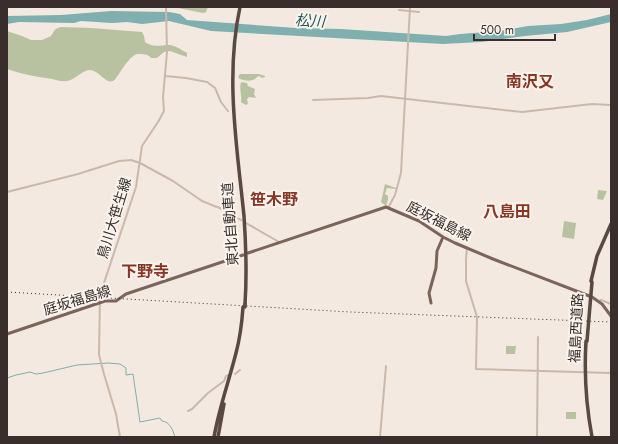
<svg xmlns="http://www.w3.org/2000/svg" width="618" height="444" font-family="Jost,'Noto Sans JP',sans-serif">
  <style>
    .green { fill: #b9c2a0 }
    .water { fill: #7fafae }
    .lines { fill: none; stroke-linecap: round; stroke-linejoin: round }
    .stream { stroke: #7fafae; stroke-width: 1 }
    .minor { stroke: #cbb8ac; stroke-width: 2 }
    .major { stroke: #7b645c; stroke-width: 3 }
    .highway { stroke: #5a4842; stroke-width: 3.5 }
    .rail { stroke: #392e2b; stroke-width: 1; stroke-dasharray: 1 3; stroke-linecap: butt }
    .highway-bridge { stroke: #5a4842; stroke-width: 3.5 }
    .labels { text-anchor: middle; stroke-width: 4; stroke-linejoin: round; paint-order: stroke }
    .street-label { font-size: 14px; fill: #392e2b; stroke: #faf3ed }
    .water-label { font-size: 15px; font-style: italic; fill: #215a5a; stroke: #faf3ed }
    .quarter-label { font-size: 16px; font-weight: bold; fill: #873625; stroke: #faf3ed }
  </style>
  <rect width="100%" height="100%" fill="#f3e9e0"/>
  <path class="green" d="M173,7H208L206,12L203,13Z
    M61,27L91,28L142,32L144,36L145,42C153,48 160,45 170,45C176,46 182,50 187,53V57L170,51L164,52L157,58C157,58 152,58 151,58C150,57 150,56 149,56C146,54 140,54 137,54C127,57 117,80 113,81C105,84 98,69 89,70C81,71 75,80 67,81C62,82 57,80 52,79C37,77 22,74 7,69V31L22,36L31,40H42L51,36C54,31 55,28 61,27Z
    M240,74H259L265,76V77L262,78L259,76L257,77C253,82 246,81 240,79L238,77Z
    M241,82L247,83L248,86L255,89L254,94L256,98L249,97L247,99L248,104L246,105L241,102C242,96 239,89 241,82Z
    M385,184L396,188V189L387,188L385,194L388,196V200L386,206L381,202Z
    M598,190L607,191L603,200L597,199Z
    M564,221L576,223L574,239L562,237Z
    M506,346H516L515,354H506Z
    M566,412H576V419H566Z"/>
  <path class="water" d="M111,11L169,12L180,14L187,20L296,28L341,29L446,36L460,34L500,31L528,26L561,24L587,20L611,14V22L567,32L525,36L481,42L443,44L211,31L169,21L142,24L127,22L112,23L81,21L74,23L19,22L7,24V16L61,15Z"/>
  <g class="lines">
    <path class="stream" d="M7,378L16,375L30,372L36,374L43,373L77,365L108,363L120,364L126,368V375L133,374L140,422L160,418L162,421C170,422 173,430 175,437"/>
    <path class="minor" d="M399,10L419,12
      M165,76L186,78L207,82L215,88L221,102L228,111
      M313,100L368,98L381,96L522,112L592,104L611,105
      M7,192L78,174L119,161L131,160L140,163L173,181L202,201L222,209L241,220
      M388,208L395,195L401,173L410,7
      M246,223L279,242
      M467,248L466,259V281L477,317L476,369L611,373
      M599,302L601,300L611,304
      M235,374L240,370
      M188,411L192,409L208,393L224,381L226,376L229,375
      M120,437L116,414L104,374L99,355L100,295L136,187L142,146L158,122L164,111L163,97L167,52L166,7
      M380,437L386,366
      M537,437L538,337"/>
    <path class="major" d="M248,253L386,207L419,221L443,237L455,243L493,259L592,297L602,304L611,316
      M431,303L429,293L436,268L437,251L443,237
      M7,334L105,301H116L126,294L243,255"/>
    <path class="highway" d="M240,7C225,76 237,147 244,216C246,246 247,275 245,304
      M591,281L597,256L611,224
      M586,341C584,374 586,405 592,437
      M214,437C219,408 229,381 236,353C240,338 242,322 243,307
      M218,437L224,404"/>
    <path class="rail" d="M7,292L350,312L611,322"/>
    <path class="highway-bridge" d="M245,307V304
      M587,341L592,282"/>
  </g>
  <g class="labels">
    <g class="street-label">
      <text transform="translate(114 218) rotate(-73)" y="5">鳥川大笹生線</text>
      <text transform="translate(439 221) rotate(27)" y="5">庭坂福島線</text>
      <text transform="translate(230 224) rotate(-94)" y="5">東北自動車道</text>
      <text transform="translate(77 300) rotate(-17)" y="5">庭坂福島線</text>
      <text transform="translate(576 328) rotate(-87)" y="5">福島西道路</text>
    </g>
    <g class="water-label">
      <text transform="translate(310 21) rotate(3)" y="5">松川</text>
    </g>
    <g class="quarter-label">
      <text x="530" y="87">南沢又</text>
      <text x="274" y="205">笹木野</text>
      <text x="507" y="217">八島田</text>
      <text x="145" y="277">下野寺</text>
    </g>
  </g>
  <rect width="618" height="444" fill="none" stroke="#392e2b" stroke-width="16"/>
  <path d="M474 34v6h81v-6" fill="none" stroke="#392e2b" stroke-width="2"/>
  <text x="480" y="34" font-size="12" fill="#392e2b" stroke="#faf3ed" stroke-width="3" paint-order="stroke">500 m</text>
</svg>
